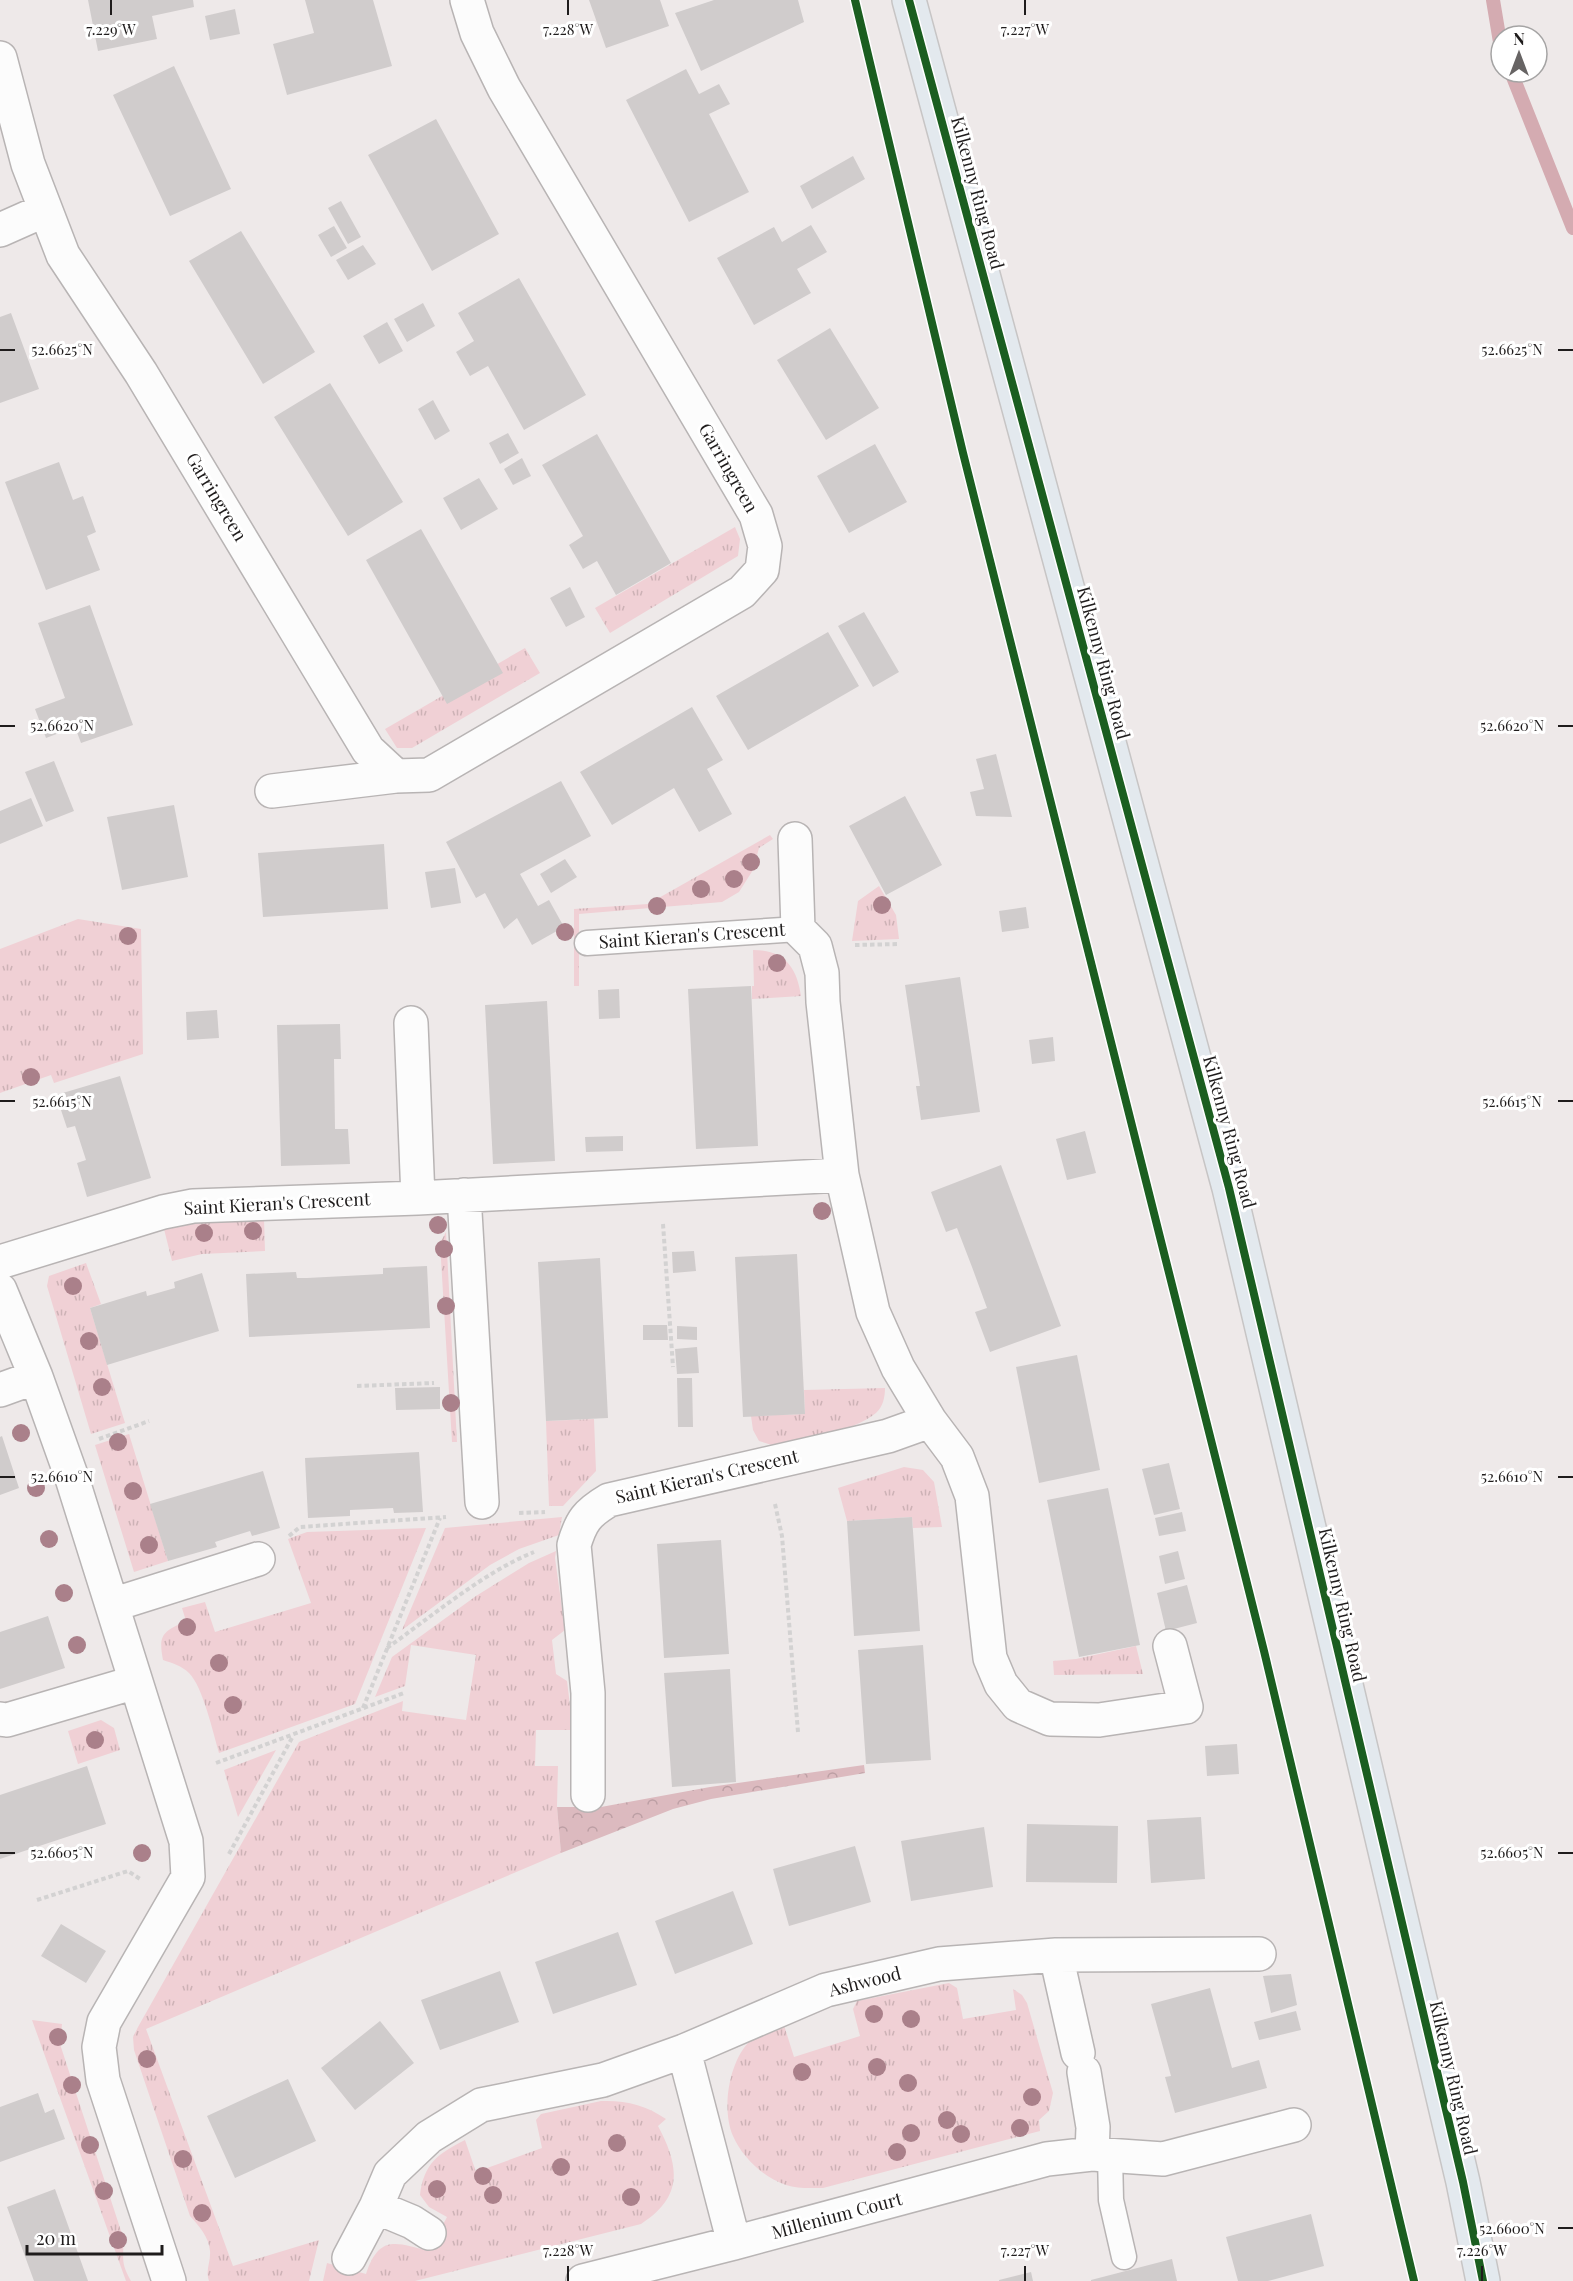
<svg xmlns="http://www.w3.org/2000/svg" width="1573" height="2281" font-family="'Playfair Display',serif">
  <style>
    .grass { fill: url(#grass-tufts) }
    .forest { fill: url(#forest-crowns) }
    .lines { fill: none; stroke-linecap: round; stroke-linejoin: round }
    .stream { stroke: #d4abb1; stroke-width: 14 }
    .building { fill: #d0cccc }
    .lane-casing { stroke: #b8b4b4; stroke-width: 27 }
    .street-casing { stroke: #b8b4b4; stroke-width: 36 }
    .primary-casing { stroke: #c7c5c5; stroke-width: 36 }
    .path { stroke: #d3d2d2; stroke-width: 4; stroke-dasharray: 4.5 3; stroke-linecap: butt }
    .lane { stroke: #fcfcfc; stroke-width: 24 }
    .street { stroke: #fcfcfc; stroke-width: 33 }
    .primary { stroke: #e3e9ee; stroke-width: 33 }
    .cycleway-casing { stroke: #fff; stroke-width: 11 }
    .cycleway { stroke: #1b5e20; stroke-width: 8 }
    .tree { fill: #aa808a }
    .ticks { fill: none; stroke: #1f1c1c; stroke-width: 2 }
    .labels { text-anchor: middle; stroke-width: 6; stroke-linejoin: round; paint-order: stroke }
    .street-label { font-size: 18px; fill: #1f1c1c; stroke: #fff }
    .ticks-label { font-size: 15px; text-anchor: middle; fill: #1f1c1c; stroke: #fff; stroke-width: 6; stroke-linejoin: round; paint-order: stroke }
  </style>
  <defs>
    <pattern id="grass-tufts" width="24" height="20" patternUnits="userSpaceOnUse" patternTransform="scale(1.5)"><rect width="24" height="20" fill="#f0d0d5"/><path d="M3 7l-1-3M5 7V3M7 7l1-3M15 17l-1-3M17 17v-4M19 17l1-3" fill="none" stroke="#cdb2b6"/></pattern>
    <pattern id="forest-crowns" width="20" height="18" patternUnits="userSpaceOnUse" patternTransform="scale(1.5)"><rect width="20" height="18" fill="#dcbabf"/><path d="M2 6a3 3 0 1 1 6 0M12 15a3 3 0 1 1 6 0" fill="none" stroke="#bc9fa4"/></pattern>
  </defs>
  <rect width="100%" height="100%" fill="#eee9e9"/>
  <path class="grass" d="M735,527L740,539L738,556L610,633L595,608Z
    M525,648L540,673L412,748H397L385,729Z
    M770,835L773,839L759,848L753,870L739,892L722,902L579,914V986H574V909L648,904Z
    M879,886L896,915L899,939L852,941L858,901Z
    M78,919L141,929L143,1054L54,1083L51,1075L0,1093V949Z
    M753,950C784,950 797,967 801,996L752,999V986H754Z
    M264,1219L265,1251L202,1254L172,1261L164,1229L191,1222Z
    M446,1232L457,1442H452L440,1243Z
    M86,1263L101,1304L90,1308L125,1423L91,1434L47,1286L49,1276Z
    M885,1388C885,1397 883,1407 876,1413C852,1433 802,1438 772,1445L759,1441L753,1430L751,1416L805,1414L804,1390Z
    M594,1419L596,1471L563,1506H549L546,1421Z
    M129,1434L168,1561L134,1572L95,1445Z
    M904,1467L923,1470L934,1482L942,1527L913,1528L912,1517L847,1521L838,1488Z
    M562,1517L559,1535L519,1549L490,1565L402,1630L445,1528Z
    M426,1528L355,1704L219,1753C213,1733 203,1687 189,1673C182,1666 172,1663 163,1660C158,1634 163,1632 186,1621L182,1608L205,1602L215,1632L311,1603L288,1539L307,1532Z
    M556,1551L555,1558L565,1630L552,1640L556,1674L567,1681L573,1730H536L535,1766H558L557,1807L561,1853L146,2029L233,2266L319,2240L309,2281H209C205,2270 211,2262 210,2251C209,2237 199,2226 190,2216L134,2050L133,2037L138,2027L299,1742L403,1701L402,1711L466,1720L476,1655L411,1645L405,1686L375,1697L392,1657L476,1596L529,1563Z
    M1136,1646L1143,1674L1054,1675L1053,1661L1076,1659Z
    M101,1720L114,1728L120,1750L78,1764L68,1731Z
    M276,1750L238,1817L224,1770Z
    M949,1983L957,1988L963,2019L1016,2010L1013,1989L1022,1995L1027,2003L1053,2093L1049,2111L1039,2120L1040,2131L823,2188C811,2188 797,2189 786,2185C763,2177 743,2158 733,2136C721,2109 729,2060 751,2040C761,2031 771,2027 783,2022L794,2057L860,2036L853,2009L857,2001Z
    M32,2020L62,2024L60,2044L122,2234C126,2256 118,2259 131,2281H126Z
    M601,2101C625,2100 646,2105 666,2119L658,2126C680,2167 683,2197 641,2224L415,2281H323L327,2263L366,2274C379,2235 395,2242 429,2251L447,2217L429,2207L420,2195C424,2163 438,2154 465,2140L476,2172L542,2148L536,2120L541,2114Z"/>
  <path class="forest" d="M864,1765L865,1773L711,1799L673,1809L561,1853L557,1807H601L710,1787Z"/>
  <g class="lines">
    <path class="stream" d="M1493,0L1501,48
      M1511,72L1573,228"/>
  </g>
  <path class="building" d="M88,0H193L194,7L152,16L157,39L98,51Z
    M305,0H373L392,66L287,95L273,44L314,33Z
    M589,0H660L669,26L606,48Z
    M714,0H798L804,22L701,71L675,13Z
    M235,9L240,34L210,40L205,16Z
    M174,66L231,189L170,216L113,95Z
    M686,69L699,94L719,84L730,104L709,114L749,192L689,222L626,100Z
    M436,119L499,234L432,271L368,155Z
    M853,156L865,179L812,209L800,186Z
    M341,201L361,237L348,244L328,208Z
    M811,225L827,252L797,269L811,293L754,325L717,258L774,227L782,242Z
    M334,226L347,248L331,257L318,235Z
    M241,231L315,352L263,384L189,261Z
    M363,245L376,264L348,280L336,260Z
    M519,278L586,395L524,430L488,366L470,376L456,352L474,341L458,313Z
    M423,303L435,326L407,342L394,319Z
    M11,313L39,389L0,403V317Z
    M387,322L403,351L379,364L363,336Z
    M830,328L879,408L826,440L777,360Z
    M330,383L403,502L348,536L274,417Z
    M433,400L450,431L435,440L418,409Z
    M508,433L519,453L500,464L489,443Z
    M597,434L671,563L616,595L597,561L583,569L569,545L583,536L542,465Z
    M875,444L907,502L849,533L817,476Z
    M522,458L531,476L513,485L504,469Z
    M59,462L73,500L83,496L96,532L87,536L100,570L46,590L5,482Z
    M479,478L498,509L461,530L443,498Z
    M421,529L503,673L447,704L366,560Z
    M570,587L585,617L566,627L550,598Z
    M90,605L133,725L81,743L75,727L46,738L35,709L65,698L38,623Z
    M864,612L899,672L873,687L838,626Z
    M828,632L859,686L748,750L716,696Z
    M692,707L723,760L707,769L732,814L699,832L674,788L612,825L580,772Z
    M996,754L1012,817L976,816L970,792L984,789L976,759Z
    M54,761L74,811L46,822L25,772Z
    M561,781L591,836L520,874L538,906L549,900L564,927L532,945L517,918L504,929L485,893L476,898L446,842Z
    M905,796L942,865L886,895L849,826Z
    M31,798L43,826L0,844V811Z
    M174,805L188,877L122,890L107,817Z
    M384,844L388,909L263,917L258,853Z
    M565,859L577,877L551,893L540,874Z
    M455,868L461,903L431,908L425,872Z
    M1026,907L1029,928L1002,932L999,911Z
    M960,977L980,1112L921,1120L916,1086H920L905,985Z
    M751,986L758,1146L696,1149L688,989Z
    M619,989L620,1018L599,1019L598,990Z
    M547,1001L555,1161L493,1164L485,1005Z
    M217,1010L219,1038L187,1040L186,1012Z
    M340,1024L341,1059H334L335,1129H348L350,1164L281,1166L277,1025Z
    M1053,1037L1055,1061L1032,1064L1029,1040Z
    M120,1076L151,1178L87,1197L77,1163L86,1160L75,1126L67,1128L56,1095Z
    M1085,1131L1096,1173L1067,1180L1056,1139Z
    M623,1136V1151L586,1152L585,1137Z
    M1001,1165L1061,1326L990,1352L975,1312L987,1308L972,1267L957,1228L946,1232L931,1192Z
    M694,1251L696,1271L673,1273L672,1252Z
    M797,1254L805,1414L743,1417L735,1257Z
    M600,1258L608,1418L546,1421L538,1262Z
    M427,1266L430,1328L249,1337L246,1274L296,1272L297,1278H307L383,1274V1268Z
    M202,1273L219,1331L107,1365L90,1308L146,1291L147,1296L175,1288L174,1282Z
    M643,1325H667L668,1340H643Z
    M677,1326L697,1327V1340L677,1339Z
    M697,1347L699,1373L677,1374L675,1349Z
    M1077,1355L1100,1470L1039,1483L1016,1367Z
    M677,1378H692L693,1427H678Z
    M440,1387V1409L396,1410L395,1388Z
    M2,1436L19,1488L0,1495V1437Z
    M419,1452L423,1512L394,1513L393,1508L350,1510V1516L308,1518L305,1458Z
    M1169,1463L1180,1509L1154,1515L1142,1469Z
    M263,1471L280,1528L252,1536L250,1531L215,1542L217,1547L168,1561L150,1504Z
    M1108,1488L1140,1645L1079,1657L1047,1500Z
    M1182,1512L1186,1531L1159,1536L1155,1518Z
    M912,1517L920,1631L854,1636L847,1521Z
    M721,1540L729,1654L664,1658L657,1544Z
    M1178,1551L1185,1579L1165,1584L1159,1556Z
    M1187,1585L1197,1623L1166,1631L1157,1593Z
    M48,1616L65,1668L0,1689V1632Z
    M923,1645L931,1760L866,1764L858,1650Z
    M730,1669L736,1782L672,1787L664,1673Z
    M1237,1744L1239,1774L1207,1776L1205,1746Z
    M87,1766L106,1824L0,1859V1795Z
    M1201,1817L1205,1879L1151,1883L1147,1820Z
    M1027,1824L1118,1826L1117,1883L1026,1882Z
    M984,1827L993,1887L911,1901L901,1841Z
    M855,1846L871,1902L789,1926L773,1869Z
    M733,1891L753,1944L675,1974L655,1921Z
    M61,1924L106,1951L86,1983L41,1956Z
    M618,1932L637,1985L553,2014L535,1962Z
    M500,1971L519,2022L440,2050L421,2000Z
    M1291,1974L1297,2005L1271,2013L1263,1976Z
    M1210,1988L1232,2068L1259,2060L1267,2088L1175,2113L1165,2077L1171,2076L1151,2004Z
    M1296,2011L1301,2030L1259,2040L1254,2022Z
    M380,2021L414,2063L355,2110L321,2068Z
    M288,2079L316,2141L235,2178L207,2116Z
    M38,2093L45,2113L54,2109L65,2139L0,2162V2107Z
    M55,2189L74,2242L88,2281H34L7,2207Z
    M1311,2214L1324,2266L1268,2281H1238L1226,2237Z
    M1172,2259L1177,2281H1091V2280Z
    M1031,2272L1033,2281H999V2280Z"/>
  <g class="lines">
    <defs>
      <path id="lane" d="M587,943L798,929
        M1110,2155L1111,2200L1124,2257"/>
      <path id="street" d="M0,58L28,164L63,255L141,373L368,750L396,776L429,775L742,592L762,570L765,546L756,515L504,88L477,33L467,0
        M0,230L45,210
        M272,791L396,776
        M795,839L798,929L815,946L822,973L823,1002L842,1175L873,1312L898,1368L930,1421L957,1457L972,1496L990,1658L1001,1684L1018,1705L1050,1719L1099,1720L1186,1707L1170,1646
        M411,1023L418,1198
        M464,1195L482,1502
        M0,1262L163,1212L193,1206L418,1198L842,1175
        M0,1290L36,1377L71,1475L186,1841L188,1877L104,2022L99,2047L103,2080L169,2281
        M0,1390L36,1377
        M112,1605L258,1559
        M0,1719L7,1720L136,1682
        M588,1795V1693L574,1545C581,1521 587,1513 609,1500L888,1436L930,1421
        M1056,1955L1078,2053
        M684,2051L734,2243
        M1084,2072L1093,2127L1092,2154L1163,2159L1294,2125
        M376,2207L412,2222L429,2233
        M349,2258L376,2207L390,2174L429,2137L481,2105L603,2080L684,2051L826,1990L939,1964L1056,1955L1259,1954
        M583,2281L734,2243L1047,2159L1092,2154"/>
      <path id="primary" d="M909,0L1229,1188L1463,2182L1483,2281"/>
    </defs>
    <use href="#lane" class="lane-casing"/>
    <use href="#street" class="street-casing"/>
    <use href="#primary" class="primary-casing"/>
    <path class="path" d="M855,945L899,944
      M663,1224L673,1367
      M357,1386L434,1383
      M99,1439L149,1421
      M775,1504L782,1536L798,1732
      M519,1513L545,1512
      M289,1536L300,1527L446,1517
      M387,1648C431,1617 484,1572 534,1552
      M363,1708L440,1518
      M216,1763L404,1693
      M229,1854L293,1736
      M37,1900L128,1871L140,1879"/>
    <use href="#lane" class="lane"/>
    <use href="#street" class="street"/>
    <use href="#primary" class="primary"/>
    <defs>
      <path id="cycleway" d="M855,0L963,453L1264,1651L1414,2281
        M909,0L1229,1188L1463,2182L1483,2281"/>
    </defs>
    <use href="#cycleway" class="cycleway-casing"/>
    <use href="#cycleway" class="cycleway"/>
  </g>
  <g class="tree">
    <circle cx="751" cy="862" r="9"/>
    <circle cx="734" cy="879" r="9"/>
    <circle cx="701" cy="889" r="9"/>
    <circle cx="882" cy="905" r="9"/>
    <circle cx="657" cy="906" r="9"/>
    <circle cx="565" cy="932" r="9"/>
    <circle cx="128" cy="936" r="9"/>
    <circle cx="777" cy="963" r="9"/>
    <circle cx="31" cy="1077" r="9"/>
    <circle cx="822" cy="1211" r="9"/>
    <circle cx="438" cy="1225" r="9"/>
    <circle cx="253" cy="1231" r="9"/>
    <circle cx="204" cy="1233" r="9"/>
    <circle cx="444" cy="1249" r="9"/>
    <circle cx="73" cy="1286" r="9"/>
    <circle cx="446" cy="1306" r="9"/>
    <circle cx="89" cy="1341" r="9"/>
    <circle cx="102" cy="1387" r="9"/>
    <circle cx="451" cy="1403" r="9"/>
    <circle cx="21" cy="1433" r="9"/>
    <circle cx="118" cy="1442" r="9"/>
    <circle cx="36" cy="1488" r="9"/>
    <circle cx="133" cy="1491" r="9"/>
    <circle cx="49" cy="1539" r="9"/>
    <circle cx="149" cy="1545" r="9"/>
    <circle cx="64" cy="1593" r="9"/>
    <circle cx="187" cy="1627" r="9"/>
    <circle cx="77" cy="1645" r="9"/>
    <circle cx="219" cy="1663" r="9"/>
    <circle cx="233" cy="1705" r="9"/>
    <circle cx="95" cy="1740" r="9"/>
    <circle cx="142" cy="1853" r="9"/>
    <circle cx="874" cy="2014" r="9"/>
    <circle cx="911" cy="2019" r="9"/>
    <circle cx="58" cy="2037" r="9"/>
    <circle cx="147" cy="2059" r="9"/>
    <circle cx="877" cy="2067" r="9"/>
    <circle cx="802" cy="2072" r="9"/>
    <circle cx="908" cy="2083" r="9"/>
    <circle cx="72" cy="2085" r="9"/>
    <circle cx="1032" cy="2097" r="9"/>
    <circle cx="947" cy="2120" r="9"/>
    <circle cx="1020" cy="2128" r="9"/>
    <circle cx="911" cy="2133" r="9"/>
    <circle cx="961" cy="2134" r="9"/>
    <circle cx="617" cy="2143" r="9"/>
    <circle cx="90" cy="2145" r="9"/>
    <circle cx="897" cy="2152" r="9"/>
    <circle cx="183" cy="2159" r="9"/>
    <circle cx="561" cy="2167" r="9"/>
    <circle cx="483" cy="2176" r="9"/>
    <circle cx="437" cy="2189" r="9"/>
    <circle cx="104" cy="2191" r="9"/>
    <circle cx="493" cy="2195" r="9"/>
    <circle cx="631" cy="2197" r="9"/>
    <circle cx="202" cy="2213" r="9"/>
    <circle cx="118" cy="2240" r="9"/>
  </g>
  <path class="ticks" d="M111,0V15M568,0V15M1025,0V15M0,350H15M1558,350H1573M0,726H15M1558,726H1573M0,1101H15M1558,1101H1573M0,1477H15M1558,1477H1573M0,1853H15M1558,1853H1573M1558,2228H1573M568,2266V2281M1025,2266V2281M1482,2266V2281"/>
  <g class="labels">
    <g class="street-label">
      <text transform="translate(977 193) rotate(75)" y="6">Kilkenny Ring Road</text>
      <text transform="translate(728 468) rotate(60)" y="6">Garringreen</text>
      <text transform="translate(216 497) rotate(59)" y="6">Garringreen</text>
      <text transform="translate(1103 663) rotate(75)" y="6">Kilkenny Ring Road</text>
      <text transform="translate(692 936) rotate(-4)" y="6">Saint Kieran's Crescent</text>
      <text transform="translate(1229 1132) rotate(75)" y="6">Kilkenny Ring Road</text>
      <text transform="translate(277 1204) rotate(-3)" y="6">Saint Kieran's Crescent</text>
      <text transform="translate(707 1477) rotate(-13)" y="6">Saint Kieran's Crescent</text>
      <text transform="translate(1342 1605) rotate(77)" y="6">Kilkenny Ring Road</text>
      <text transform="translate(865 1982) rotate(-14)" y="6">Ashwood</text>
      <text transform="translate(1453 2078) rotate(77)" y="6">Kilkenny Ring Road</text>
      <text transform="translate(837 2216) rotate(-15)" y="6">Millenium Court</text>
    </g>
  </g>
  <g class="ticks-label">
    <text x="111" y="35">7.229°W</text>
    <text x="568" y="35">7.228°W</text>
    <text x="1025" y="35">7.227°W</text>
    <text x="62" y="355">52.6625°N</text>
    <text x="1512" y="355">52.6625°N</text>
    <text x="62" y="731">52.6620°N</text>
    <text x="1512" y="731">52.6620°N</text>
    <text x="62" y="1107">52.6615°N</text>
    <text x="1512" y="1107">52.6615°N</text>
    <text x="62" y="1482">52.6610°N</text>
    <text x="1512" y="1482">52.6610°N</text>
    <text x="62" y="1858">52.6605°N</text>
    <text x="1512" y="1858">52.6605°N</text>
    <text x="1512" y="2234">52.6600°N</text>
    <text x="568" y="2256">7.228°W</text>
    <text x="1025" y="2256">7.227°W</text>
    <text x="1482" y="2256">7.226°W</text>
  </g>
  <g transform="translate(1519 54)"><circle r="28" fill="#ffffff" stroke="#a5a4a4" stroke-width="1.5"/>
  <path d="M0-4.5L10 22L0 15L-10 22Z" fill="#676464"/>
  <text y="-9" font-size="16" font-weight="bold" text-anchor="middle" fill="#1f1c1c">N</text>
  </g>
  <path d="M27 2245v9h135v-9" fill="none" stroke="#1f1c1c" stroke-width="3"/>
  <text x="36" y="2245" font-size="18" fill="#1f1c1c" stroke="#ffffff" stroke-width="4.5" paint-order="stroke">20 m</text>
</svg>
